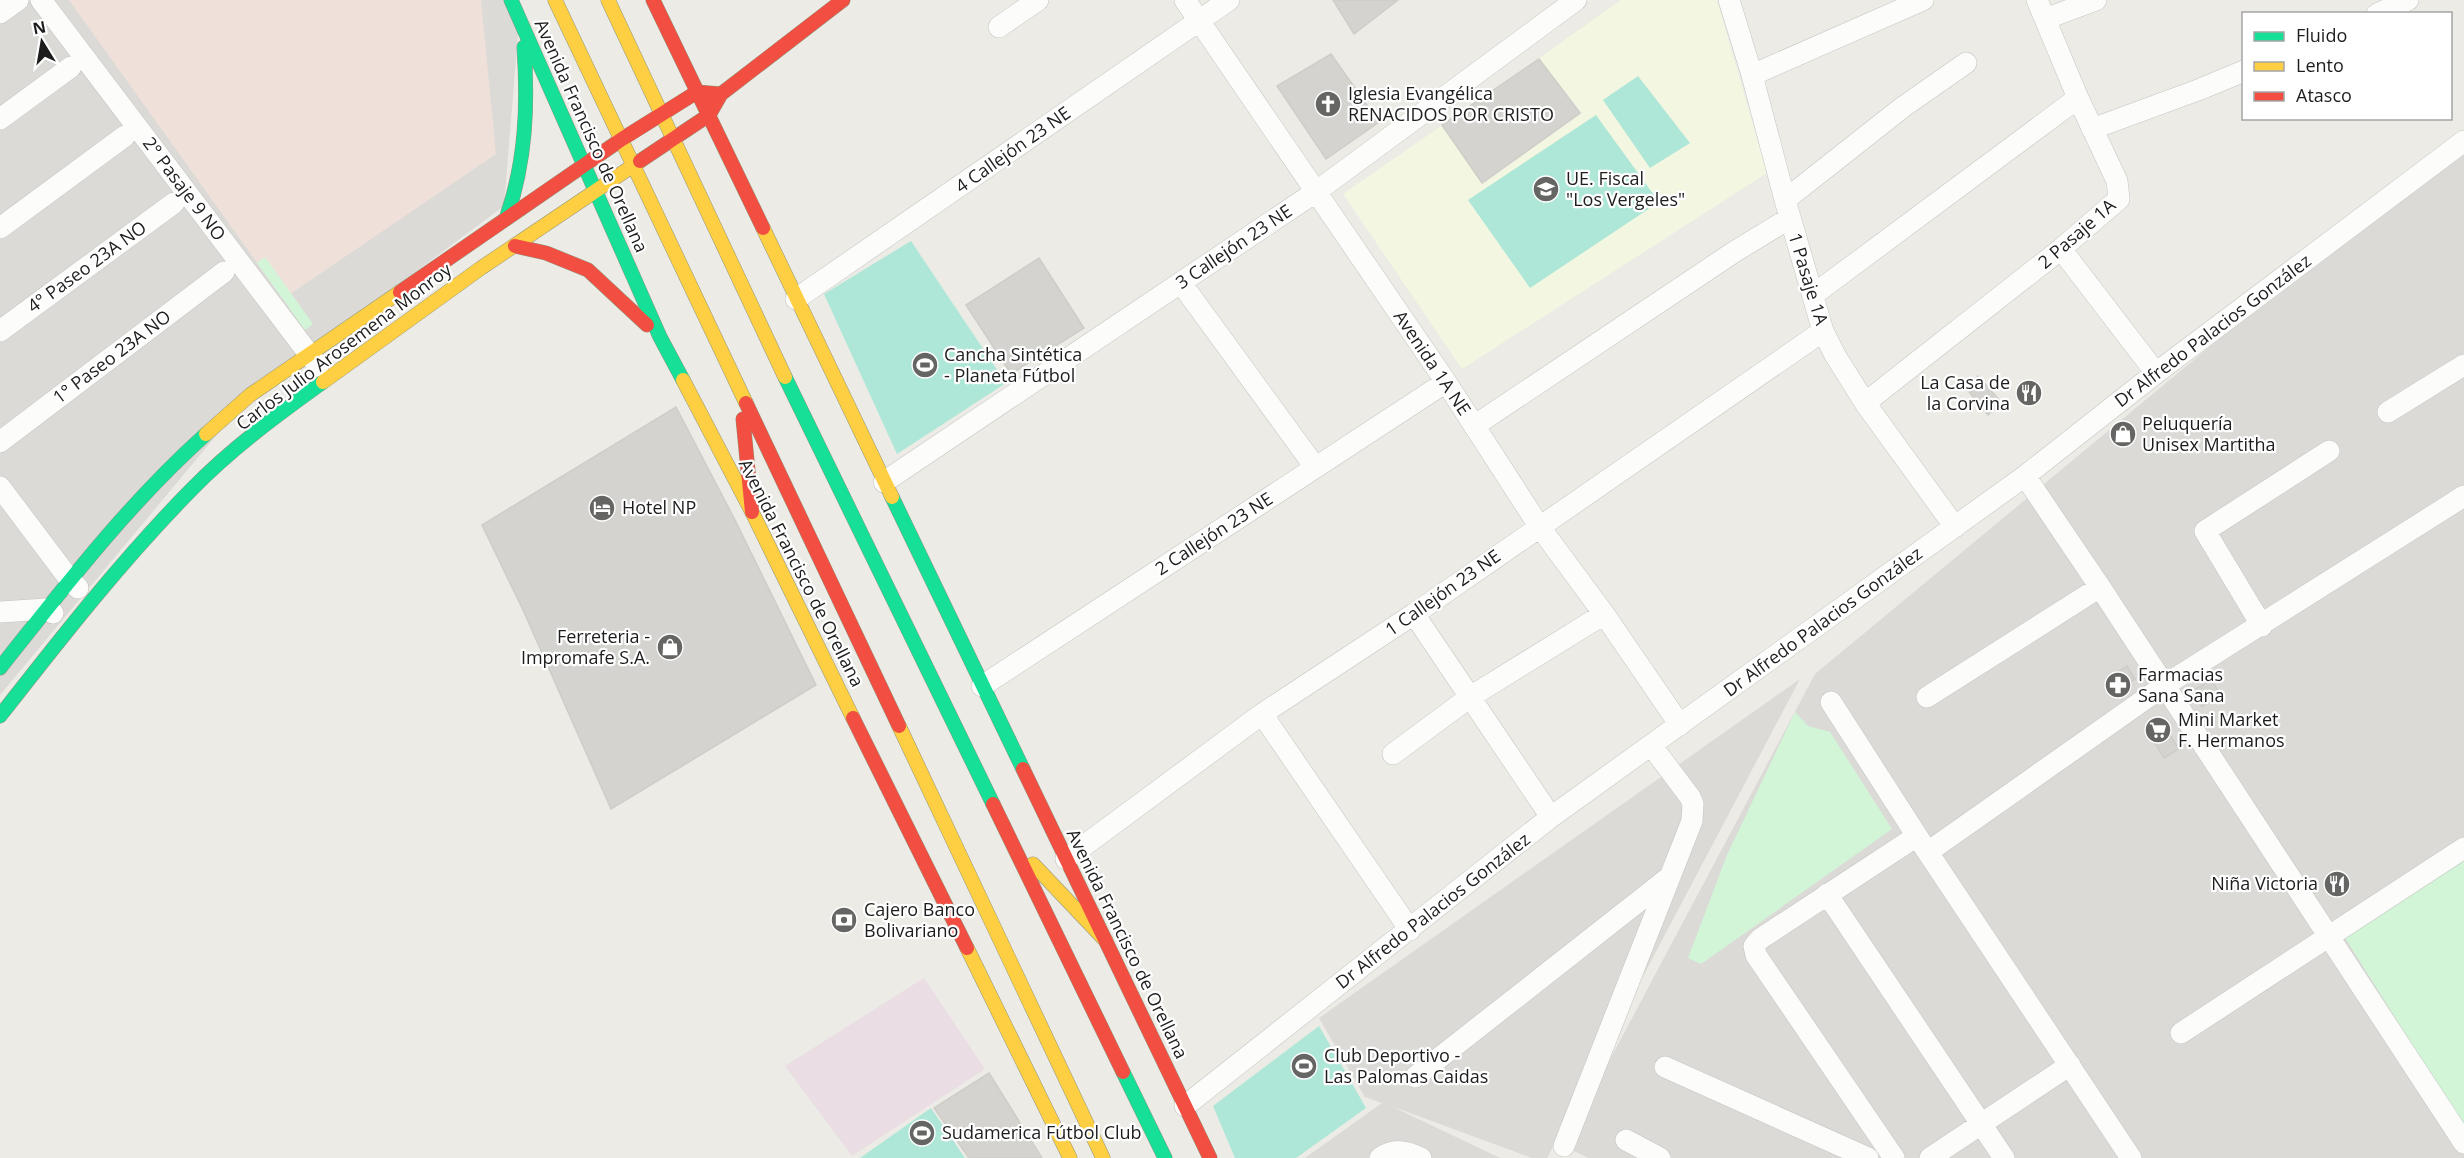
<svg xmlns="http://www.w3.org/2000/svg" width="2464" height="1158" font-family="'Open Sans',sans-serif">
  <style>
    .residential { fill: #dbdad7 }
    .commercial { fill: #efe0da }
    .industrial { fill: #eadee4 }
    .education { fill: #f3f6e0 }
    .park { fill: #d2f5d8 }
    .pitch { fill: #aee7d8 }
    .building { fill: #d4d3cf; stroke: #cfcdc7; stroke-width: 1.5 }
    .lines { fill: none; stroke-linecap: round; stroke-linejoin: round }
    .street-casing { stroke: #c4c4c2; stroke-width: 22 }
    .fast-casing { stroke: #91977d; stroke-width: 15 }
    .slow-casing { stroke: #91977d; stroke-width: 15 }
    .jam-casing { stroke: #91977d; stroke-width: 15 }
    .street { stroke: #fcfcfb; stroke-width: 21 }
    .fast { stroke: #16e098; stroke-width: 14 }
    .slow { stroke: #ffcf43; stroke-width: 14 }
    .jam { stroke: #f24e42; stroke-width: 14 }
    .labels { text-anchor: middle; stroke-width: 4.5; stroke-linejoin: round; paint-order: stroke }
    .poi-label { font-size: 18px; fill: #1d1d1d; stroke: #fff; text-anchor: start }
    .street-label { font-size: 18px; fill: #1d1d1d; stroke: #fff }
  </style>
  <rect width="100%" height="100%" fill="#ecebe6"/>
  <path class="residential" d="M0,0H508L519,22L504,206L250,395L0,695Z
    M2464,136V1158H1588L1564,1146L1815,674Z
    M1800,679L1547,1158H1532L1391,1106L1500,1158H1305L1382,1103L1365,1097L1319,1018Z"/>
  <path class="commercial" d="M69,0H481L496,154L283,299Z"/>
  <path class="industrial" d="M924,978L985,1069L852,1156L785,1066Z"/>
  <path class="education" d="M1621,0H1717L1767,173L1462,369L1343,194L1441,126L1483,184L1582,113L1539,58Z"/>
  <path class="park" d="M265,257L313,324L305,330L257,263Z
    M1795,712L1808,726L1830,732L1892,829L1701,964L1688,958L1727,855Z
    M2464,849V1128L2339,928Z"/>
  <path class="pitch" d="M1638,76L1690,143L1650,168L1603,100Z
    M1596,115L1659,202L1530,288L1468,200Z
    M911,241L1006,383L897,454L824,294Z
    M1319,1026L1366,1108L1296,1158H1235L1213,1106Z
    M931,1108L965,1158H860Z"/>
  <path class="building" d="M1333,0H1398L1354,34Z
    M1331,54L1379,122L1326,159L1277,86Z
    M1539,59L1580,113L1482,183L1442,125Z
    M1039,258L1084,328L1011,374L966,305Z
    M1978,376L2002,403L1988,415L1965,387Z
    M676,407L735,520L816,685L611,809L523,610L482,525Z
    M2127,666L2135,679L2116,691L2107,678Z
    M2211,680L2221,695L2202,707L2192,691Z
    M2159,718L2179,749L2164,758L2145,727Z
    M989,1073L1042,1158H969L934,1108Z"/>
  <g class="lines">
    <defs>
      <path id="street" d="M41,0L318,366
        M1185,0L1446,382L1539,526L1604,614L1680,725
        M1729,0L1752,75L1785,200L1823,331L1835,355L1865,403L1955,527
        M0,13L18,0
        M2377,14L2408,0
        M2045,19L2096,0
        M999,27L1038,0
        M1752,75L1923,0
        M0,119L71,67
        M2092,129L2198,90L2244,71
        M1785,200L1903,107L1966,63
        M0,228L125,136
        M2061,249L2156,373
        M1181,283L1315,467
        M1813,295L2078,98
        M796,299L1229,0
        M0,331L174,203
        M1865,403L2061,249L2119,199L2117,181L2078,98L2037,0
        M2388,412L2464,365
        M1474,426L1734,252L1790,218
        M0,442L224,272
        M2025,476L2100,587L2464,1143
        M884,482L1317,191L1576,0
        M0,487L70,580L78,588
        M0,612L47,609L53,613
        M1414,614L1551,817
        M2262,626L2205,531L2329,451
        M982,686L1446,382
        M1927,697L2100,587
        M1831,702L1917,836L2131,1158
        M1262,714L1410,930
        M1393,754L1470,697L1604,614
        M1928,852L2165,685L2464,496
        M1066,859L1262,714L1414,614L1823,331
        M1827,894L2004,1158
        M2181,1033L2464,848
        M1665,1067L1868,1158
        M1415,1077L1667,879
        M1185,1106L1551,817L2025,476L2156,373L2464,141
        M1626,1140L1660,1158
        M1564,1146L1692,821L1693,804L1690,797L1651,745
        M1380,1158C1395,1148 1406,1151 1421,1158
        M1894,1158L1756,955L1754,946L1760,939L1917,836
        M1930,1158L2070,1065"/>
      <path id="fast" d="M511,0L660,337L683,380
        M507,216C526,160 528,105 524,47
        M785,377L993,804
        M892,497L1023,769
        M0,668C65,586 128,504 206,434
        M0,716C61,638 122,560 192,489C231,449 277,415 323,382
        M1123,1072L1165,1158"/>
      <path id="slow" d="M555,0L746,403
        M608,0L785,377
        M763,228L892,497
        M683,380L752,512L853,718
        M323,382L481,268L640,161
        M206,434L250,395L400,292
        M899,726L1103,1158
        M1033,864L1106,941
        M967,948L1070,1158"/>
      <path id="jam" d="M653,0L763,228
        M640,161L709,115L721,94L843,0
        M515,246L546,253L588,270L647,325
        M400,292L622,139L697,92L721,94
        M746,403L899,726
        M743,419L752,512
        M853,718L967,948
        M1023,769L1210,1158
        M993,804L1123,1072"/>
    </defs>
    <use href="#street" class="street-casing"/>
    <use href="#fast" class="fast-casing"/>
    <use href="#slow" class="slow-casing"/>
    <use href="#jam" class="jam-casing"/>
    <use href="#street" class="street"/>
    <use href="#fast" class="fast"/>
    <use href="#slow" class="slow"/>
    <use href="#jam" class="jam"/>
  </g>
  <defs>
    <symbol id="church-disc" viewBox="-11 -11 22 22"><circle r="9.5" fill="#656563" stroke="#fff"/><path d="M-1.2-6h2.4v3.5h3.3v2.4h-3.3V6h-2.4V-.1h-3.3v-2.4h3.3Z" fill="#fff"/></symbol>
    <symbol id="school-disc" viewBox="-11 -11 22 22"><circle r="9.5" fill="#656563" stroke="#fff"/><path d="M0-5L7-2L0 1L-7-2ZM-4 1L0 2.5L4 1V4Q0 6-4 4Z" fill="#fff"/></symbol>
    <symbol id="stadium-disc" viewBox="-11 -11 22 22"><circle r="9.5" fill="#656563" stroke="#fff"/><path d="M0-5a6.5 5 0 1 0 0 10a6.5 5 0 1 0 0-10ZM-3.5-1.8h7v3.6h-7Z" fill="#fff"/></symbol>
    <symbol id="restaurant-disc" viewBox="-11 -11 22 22"><circle r="9.5" fill="#656563" stroke="#fff"/><path d="M-5-6h1v4h1v-4h1v4h1v-4h1v5L-1.5 .5V6h-2V.5L-5-1ZM5-6V6H3V1.5H1.5Q1.5-4 5-6Z" fill="#fff"/></symbol>
    <symbol id="shop-disc" viewBox="-11 -11 22 22"><circle r="9.5" fill="#656563" stroke="#fff"/><path d="M-5-2.5h2.3a2.7 3.5 0 0 1 5.4 0H5L5.5 6h-11ZM-1.5-2.5h3a1.5 2.3 0 0 0-3 0Z" fill="#fff"/></symbol>
    <symbol id="hotel-disc" viewBox="-11 -11 22 22"><circle r="9.5" fill="#656563" stroke="#fff"/><path d="M-6-4.5h1.5V1H6V5H4.5V3h-9V5H-6ZM-4 0a1.8 1.8 0 1 1 3.6 0ZM.5 0V-2.5h3Q6-2.5 6 0Z" fill="#fff"/></symbol>
    <symbol id="pharmacy-disc" viewBox="-11 -11 22 22"><circle r="9.5" fill="#656563" stroke="#fff"/><path d="M-2-6h4v4h4v4h-4v4h-4v-4h-4v-4h4Z" fill="#fff"/></symbol>
    <symbol id="supermarket-disc" viewBox="-11 -11 22 22"><circle r="9.5" fill="#656563" stroke="#fff"/><path d="M-6-5.5h2.5l.6 2H6L4.5 2H-2.5L-4.4-4H-6ZM-1.5 3.2a1.3 1.3 0 1 0 .1 0ZM3 3.2a1.3 1.3 0 1 0 .1 0Z" fill="#fff"/></symbol>
    <symbol id="bank-disc" viewBox="-11 -11 22 22"><circle r="9.5" fill="#656563" stroke="#fff"/><path d="M-6-4H6V4H-6ZM0-2.3a2.3 2.3 0 1 0 0 4.6a2.3 2.3 0 1 0 0-4.6Z" fill="#fff"/></symbol>
  </defs>
  <g fill-rule="evenodd">
    <use href="#church-disc" x="1313" y="89" width="30" height="30"/>
    <use href="#school-disc" x="1531" y="174" width="30" height="30"/>
    <use href="#stadium-disc" x="910" y="350" width="30" height="30"/>
    <use href="#restaurant-disc" x="2014" y="378" width="30" height="30"/>
    <use href="#shop-disc" x="2108" y="419" width="30" height="30"/>
    <use href="#hotel-disc" x="587" y="493" width="30" height="30"/>
    <use href="#shop-disc" x="655" y="632" width="30" height="30"/>
    <use href="#pharmacy-disc" x="2103" y="670" width="30" height="30"/>
    <use href="#supermarket-disc" x="2143" y="715" width="30" height="30"/>
    <use href="#restaurant-disc" x="2322" y="869" width="30" height="30"/>
    <use href="#bank-disc" x="829" y="905" width="30" height="30"/>
    <use href="#stadium-disc" x="1289" y="1051" width="30" height="30"/>
    <use href="#stadium-disc" x="907" y="1118" width="30" height="30"/>
  </g>
  <g class="labels">
    <g class="poi-label">
      <text x="1348" y="100">Iglesia Evangélica<tspan x="1348" dy="21">RENACIDOS POR CRISTO</tspan></text>
      <text x="1566" y="185">UE. Fiscal<tspan x="1566" dy="21">"Los Vergeles"</tspan></text>
      <text x="944" y="361">Cancha Sintética<tspan x="944" dy="21">- Planeta Fútbol</tspan></text>
      <text x="2010" y="389" text-anchor="end">La Casa de<tspan x="2010" dy="21">la Corvina</tspan></text>
      <text x="2142" y="430">Peluquería<tspan x="2142" dy="21">Unisex Martitha</tspan></text>
      <text x="622" y="514">Hotel NP</text>
      <text x="650" y="643" text-anchor="end">Ferreteria -<tspan x="650" dy="21">Impromafe S.A.</tspan></text>
      <text x="2138" y="681">Farmacias<tspan x="2138" dy="21">Sana Sana</tspan></text>
      <text x="2178" y="726">Mini Market<tspan x="2178" dy="21">F. Hermanos</tspan></text>
      <text x="2318" y="890" text-anchor="end">Niña Victoria</text>
      <text x="864" y="916">Cajero Banco<tspan x="864" dy="21">Bolivariano</tspan></text>
      <text x="1324" y="1062">Club Deportivo -<tspan x="1324" dy="21">Las Palomas Caidas</tspan></text>
      <text x="942" y="1139">Sudamerica Fútbol Club</text>
    </g>
    <g class="street-label">
      <text transform="translate(591 136) rotate(66)" y="6">Avenida Francisco de Orellana</text>
      <text transform="translate(1013 150) rotate(-35)" y="6">4 Callejón 23 NE</text>
      <text transform="translate(184 189) rotate(53)" y="6">2° Pasaje 9 NO</text>
      <text transform="translate(2077 234) rotate(-41)" y="6">2 Pasaje 1A</text>
      <text transform="translate(1234 247) rotate(-34)" y="6">3 Callejón 23 NE</text>
      <text transform="translate(87 267) rotate(-36)" y="6">4° Paseo 23A NO</text>
      <text transform="translate(1808 279) rotate(73)" y="6">1 Pasaje 1A</text>
      <text transform="translate(2213 331) rotate(-37)" y="6">Dr Alfredo Palacios González</text>
      <text transform="translate(344 347) rotate(-37)" y="6">Carlos Julio Arosemena Monroy</text>
      <text transform="translate(112 357) rotate(-37)" y="6">1° Paseo 23A NO</text>
      <text transform="translate(1432 363) rotate(56)" y="6">Avenida 1A NE</text>
      <text transform="translate(1214 534) rotate(-33)" y="6">2 Callejón 23 NE</text>
      <text transform="translate(801 573) rotate(63)" y="6">Avenida Francisco de Orellana</text>
      <text transform="translate(1443 593) rotate(-35)" y="6">1 Callejón 23 NE</text>
      <text transform="translate(1823 622) rotate(-36)" y="6">Dr Alfredo Palacios González</text>
      <text transform="translate(1433 911) rotate(-38)" y="6">Dr Alfredo Palacios González</text>
      <text transform="translate(1127 944) rotate(64)" y="6">Avenida Francisco de Orellana</text>
    </g>
  </g>
  <rect x="2242" y="12" width="210" height="108" fill="#ffffff" stroke="#a5a5a5" stroke-width="1.5"/>
  <rect x="2254" y="32" width="30" height="9" fill="#16e098" stroke="#a5a5a5" stroke-width="1.5"/>
  <text x="2296" y="42" font-size="18" fill="#1d1d1d">Fluido</text>
  <rect x="2254" y="62" width="30" height="9" fill="#ffcf43" stroke="#a5a5a5" stroke-width="1.5"/>
  <text x="2296" y="72" font-size="18" fill="#1d1d1d">Lento</text>
  <rect x="2254" y="92" width="30" height="9" fill="#f24e42" stroke="#a5a5a5" stroke-width="1.5"/>
  <text x="2296" y="102" font-size="18" fill="#1d1d1d">Atasco</text>
  <g transform="translate(42 42) rotate(349)" stroke="#ffffff" stroke-width="4.5" paint-order="stroke">
  <path d="M0-4.5L10 22L0 15L-10 22Z" fill="#1d1d1d"/>
  <text y="-9" font-size="16" font-weight="bold" text-anchor="middle" fill="#1d1d1d">N</text>
  </g>
</svg>
